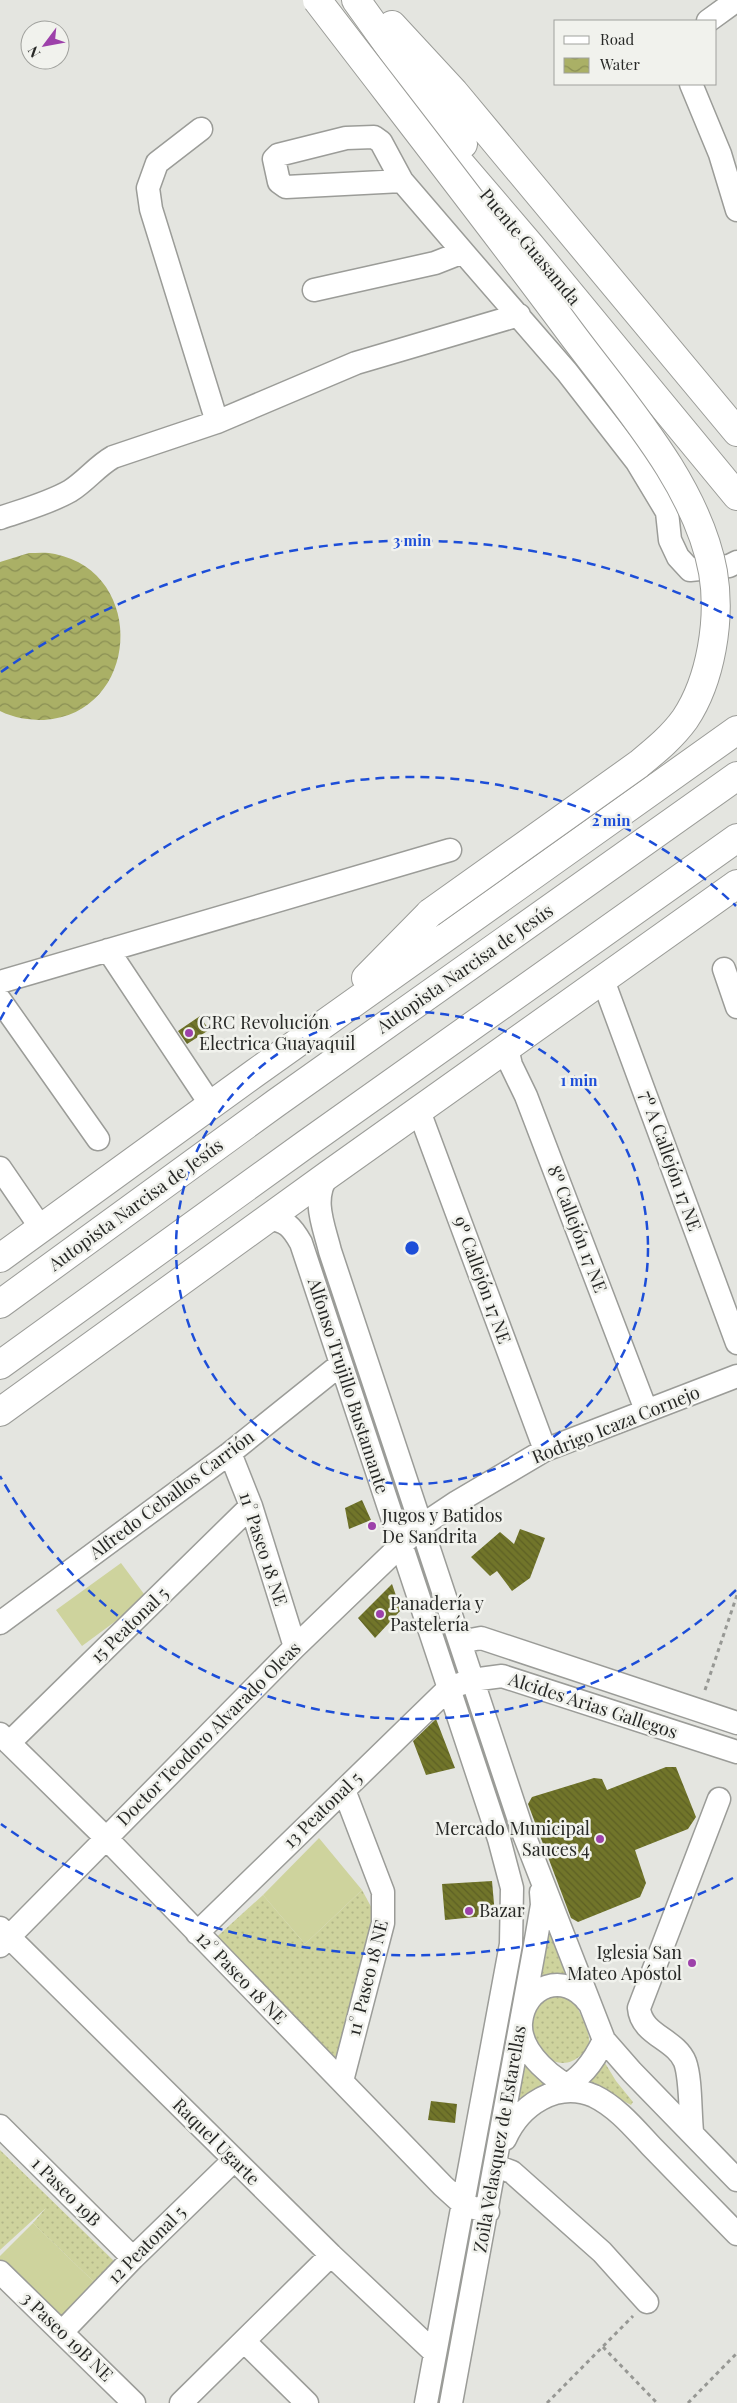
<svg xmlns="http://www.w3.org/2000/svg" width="737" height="2403" font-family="'Playfair Display',serif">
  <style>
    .grass { fill: url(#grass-dots) }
    .garden { fill: #ced39d }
    .water { fill: url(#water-waves) }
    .building { fill: url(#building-back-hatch) }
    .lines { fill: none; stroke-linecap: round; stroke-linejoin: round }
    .minor-casing { stroke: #9b9c98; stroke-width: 25 }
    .major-casing { stroke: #9b9c98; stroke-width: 30 }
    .highway-casing { stroke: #9b9c98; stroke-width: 30 }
    .path { stroke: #979894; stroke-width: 3; stroke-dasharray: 4 4; stroke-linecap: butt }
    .minor { stroke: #fff; stroke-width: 22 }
    .major { stroke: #fff; stroke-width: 28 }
    .highway { stroke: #fff; stroke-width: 28 }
    .major-bridge-casing { stroke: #9b9c98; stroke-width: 30; stroke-linecap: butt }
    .major-bridge { stroke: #fff; stroke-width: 28 }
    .ring { fill: none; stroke: #1d4ed8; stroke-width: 2.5; stroke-dasharray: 9 6 }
    .poi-dot { fill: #9d41aa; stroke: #f1f2ed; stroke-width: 2 }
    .labels { text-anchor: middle; stroke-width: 5; stroke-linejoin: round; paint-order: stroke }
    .street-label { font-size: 18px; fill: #272826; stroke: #f1f2ed }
    .poi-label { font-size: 18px; fill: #272826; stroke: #f1f2ed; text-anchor: start }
    .centre { fill: #1d4ed8; stroke: #f1f2ed; stroke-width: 2.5 }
    .ring-label { font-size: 15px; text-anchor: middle; font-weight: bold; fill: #1d4ed8; stroke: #f1f2ed; stroke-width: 5; stroke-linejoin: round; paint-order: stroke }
  </style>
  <defs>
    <pattern id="grass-dots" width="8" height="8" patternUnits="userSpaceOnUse" patternTransform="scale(1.25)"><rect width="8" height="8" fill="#ced39d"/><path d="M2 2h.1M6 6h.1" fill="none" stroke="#b1b587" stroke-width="1.8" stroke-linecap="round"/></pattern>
    <pattern id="water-waves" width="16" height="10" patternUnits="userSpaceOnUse" patternTransform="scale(1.25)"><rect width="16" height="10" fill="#aab066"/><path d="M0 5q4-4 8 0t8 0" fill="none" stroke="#8a8f54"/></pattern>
    <pattern id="building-back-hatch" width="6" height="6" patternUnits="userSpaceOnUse" patternTransform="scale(1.25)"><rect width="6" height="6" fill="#71752a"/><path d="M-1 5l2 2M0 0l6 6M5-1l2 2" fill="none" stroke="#5d6024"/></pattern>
  </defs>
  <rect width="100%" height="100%" fill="#e4e5e0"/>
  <path class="grass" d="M362,1890L375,1914L338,2070L209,1944L263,1895L305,1944Z
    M547,1935H554L569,1976C557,1972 550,1974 539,1981Z
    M553,1996L574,1999C578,2011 587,2025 589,2038C590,2045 586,2050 581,2055C549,2086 503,2018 553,1996Z
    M526,2062L549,2084L521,2098L518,2096Z
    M605,2063L616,2081L633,2102L631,2105L586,2082L601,2069Z
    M0,2150L117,2264L95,2283L33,2223L46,2208L0,2250Z"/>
  <path class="garden" d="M121,1563L147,1598L82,1646L56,1610Z
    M319,1838L362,1890L305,1944L263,1895Z
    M33,2223L95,2283L56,2321L0,2266V2256Z"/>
  <path class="water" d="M29,553C37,553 47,552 55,554C148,573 140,714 44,720C29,720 14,718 0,711V562Z"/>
  <path class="building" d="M200,1016L209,1030L187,1044L178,1031Z
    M362,1500L371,1520L349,1529L345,1508Z
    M520,1529L545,1538L530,1578L512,1591L497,1571L490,1576L471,1557L500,1532L514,1544Z
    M392,1584L401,1610L375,1638L358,1618Z
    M436,1719L455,1768L426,1775L413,1741Z
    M666,1767H676L696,1817L688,1829L635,1850L646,1883L640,1897L578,1922L571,1918L528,1804L532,1797L594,1778L602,1779L607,1790Z
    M492,1881L495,1915L445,1920L442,1884Z
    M431,2101L457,2104L455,2123L428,2120Z"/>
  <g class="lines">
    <defs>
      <path id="minor" d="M708,21L737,0
        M691,84L720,154L737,210
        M201,129L157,163L148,188L151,209L217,422
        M402,181L286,187L279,182L274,159L278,155L346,138L374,137L381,142L402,181L463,252
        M314,290L435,263L463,252L567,372L637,462L667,512L670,540L678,557L690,570L729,566L737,562
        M0,518C23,510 49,503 70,491C86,481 97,466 113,457L217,422L356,363L519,315
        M108,950L211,1105
        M724,969L737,1007
        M603,980L737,1343
        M0,982L450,850
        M0,1000L98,1139
        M507,1048L511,1065L526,1096L646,1410
        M419,1111L545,1450
        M0,1168L41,1228
        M328,1175C311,1199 324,1226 330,1251L523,1832L604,2040L632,2072L737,2180
        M268,1219C286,1220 292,1227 301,1243L499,1839L512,1888L511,1944L426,2403
        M230,1453L251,1506L295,1647
        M0,1623L230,1453L341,1364
        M460,1642L481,1638L737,1723
        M0,1734L106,1838L443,2186L464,2205L488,2212
        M9,1743L251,1506
        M0,1928L331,2255L435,2353
        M197,1933L449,1688L472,1680L502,1676L737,1752
        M0,1946L295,1647L421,1526L457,1502L545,1450L737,1376
        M342,2081L383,1923V1892L344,1790
        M557,2091C580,2080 593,2063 604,2040
        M580,2091C555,2082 519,2053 521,2023C524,1985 565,1971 588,2002
        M0,2126L133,2258
        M692,2131C690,2113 691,2078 685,2062C676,2039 641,2035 639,2008L719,1799
        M505,2139C520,2105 557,2080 594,2096C617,2107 635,2129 652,2147C680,2176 709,2205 737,2234
        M496,2166L512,2172L602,2252L647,2302
        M0,2272L134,2403
        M62,2332L133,2258L234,2160
        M244,2341L307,2403
        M181,2403L331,2255
        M451,2403L534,1951L542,1905L541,1892"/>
      <path id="major" d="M356,0L434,109L463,144
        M392,25L454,92L737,432
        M435,134L530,245L737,496
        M366,978L430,913
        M0,1258L255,1073L737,730
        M0,1412L328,1175L737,884"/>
      <path id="highway" d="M0,1304L276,1103L737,776
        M0,1365L306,1144L737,838"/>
    </defs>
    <use href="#minor" class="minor-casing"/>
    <use href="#major" class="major-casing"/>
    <use href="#highway" class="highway-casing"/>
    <path class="path" d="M705,1690L737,1595
      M603,2347L657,2403
      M547,2403L633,2316
      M688,2403L737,2353"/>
    <use href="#minor" class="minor"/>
    <use href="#major" class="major"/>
    <use href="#highway" class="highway"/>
    <defs>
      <path id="major-bridge" d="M317,0C402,111 488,221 571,333C623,403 697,484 713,572C721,619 711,680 685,719C672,737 656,750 639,764L430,913"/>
    </defs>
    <use href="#major-bridge" class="major-bridge-casing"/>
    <use href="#major-bridge" class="major-bridge"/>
  </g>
  <g class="ring">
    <circle cx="412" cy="1248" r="236"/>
    <path d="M736 1590A471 471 0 0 1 0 1476M0 1020A471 471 0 0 1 736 906"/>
    <path d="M733 1878A707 707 0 0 1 1 1824M1 672A707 707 0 0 1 733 618"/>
  </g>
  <g class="poi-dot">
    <circle cx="189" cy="1033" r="5"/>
    <circle cx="372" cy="1526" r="5"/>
    <circle cx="380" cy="1614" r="5"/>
    <circle cx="600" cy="1839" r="5"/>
    <circle cx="469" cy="1911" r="5"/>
    <circle cx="692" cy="1963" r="5"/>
  </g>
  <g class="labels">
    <g class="street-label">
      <text transform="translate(530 247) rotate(50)" y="6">Puente Guasamda</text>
      <text transform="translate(465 969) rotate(-35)" y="6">Autopista Narcisa de Jesús</text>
      <text transform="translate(670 1161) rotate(70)" y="6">7º A Callejón 17 NE</text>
      <text transform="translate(136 1205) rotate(-36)" y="6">Autopista Narcisa de Jesús</text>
      <text transform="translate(577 1229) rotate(69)" y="6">8º Callejón 17 NE</text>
      <text transform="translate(482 1280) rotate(70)" y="6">9º Callejón 17 NE</text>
      <text transform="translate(348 1386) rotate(72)" y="6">Alfonso Trujillo Bustamante</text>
      <text transform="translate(616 1425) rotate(-22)" y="6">Rodrigo Icaza Cornejo</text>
      <text transform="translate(172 1495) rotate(-37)" y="6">Alfredo Ceballos Carrión</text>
      <text transform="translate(263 1549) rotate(72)" y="6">11° Paseo 18 NE</text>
      <text transform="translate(130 1625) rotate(-44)" y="6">15 Peatonal 5</text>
      <text transform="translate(593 1706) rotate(18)" y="6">Alcides Arias Gallegos</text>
      <text transform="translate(209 1734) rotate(-45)" y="6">Doctor Teodoro Alvarado Oleas</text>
      <text transform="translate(323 1810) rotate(-44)" y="6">13 Peatonal 5</text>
      <text transform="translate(241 1978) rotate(46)" y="6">12° Paseo 18 NE</text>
      <text transform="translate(368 1978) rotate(-76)" y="6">11° Paseo 18 NE</text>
      <text transform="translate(500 2139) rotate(-80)" y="6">Zoila Velasquez de Estarellas</text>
      <text transform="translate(216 2142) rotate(45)" y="6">Raquel Ugarte</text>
      <text transform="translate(66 2192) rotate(45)" y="6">1 Paseo 19B</text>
      <text transform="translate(147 2245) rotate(-45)" y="6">12 Peatonal 5</text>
      <text transform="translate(67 2337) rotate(44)" y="6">3 Paseo 19B NE</text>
    </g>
    <g class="poi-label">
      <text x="199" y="1029">CRC Revolución<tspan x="199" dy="21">Electrica Guayaquil</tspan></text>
      <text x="382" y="1522">Jugos y Batidos<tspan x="382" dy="21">De Sandrita</tspan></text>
      <text x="390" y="1610">Panadería y<tspan x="390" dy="21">Pastelería</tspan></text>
      <text x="590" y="1835" text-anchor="end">Mercado Municipal<tspan x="590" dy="21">Sauces 4</tspan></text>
      <text x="479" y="1917">Bazar</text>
      <text x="682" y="1959" text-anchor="end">Iglesia San<tspan x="682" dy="21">Mateo Apóstol</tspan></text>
    </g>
  </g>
  <circle cx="412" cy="1248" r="8" class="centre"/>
  <g class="ring-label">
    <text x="412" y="546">3 min</text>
    <text x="611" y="826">2 min</text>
    <text x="579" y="1086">1 min</text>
  </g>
  <rect x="554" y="20" width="162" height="65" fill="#f1f2ed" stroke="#a0a19d"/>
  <rect x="564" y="36" width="25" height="8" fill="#ffffff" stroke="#a0a19d"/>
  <text x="600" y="45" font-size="15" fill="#272826">Road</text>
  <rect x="564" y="58" width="25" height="15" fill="url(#water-waves)" stroke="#a0a19d"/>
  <text x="600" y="70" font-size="15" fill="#272826">Water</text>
  <g transform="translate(45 45) rotate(238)"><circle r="24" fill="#f1f2ed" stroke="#a0a19d"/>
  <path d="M0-4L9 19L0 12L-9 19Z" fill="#9d41aa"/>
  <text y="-8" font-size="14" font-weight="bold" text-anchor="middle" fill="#272826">N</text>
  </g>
</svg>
